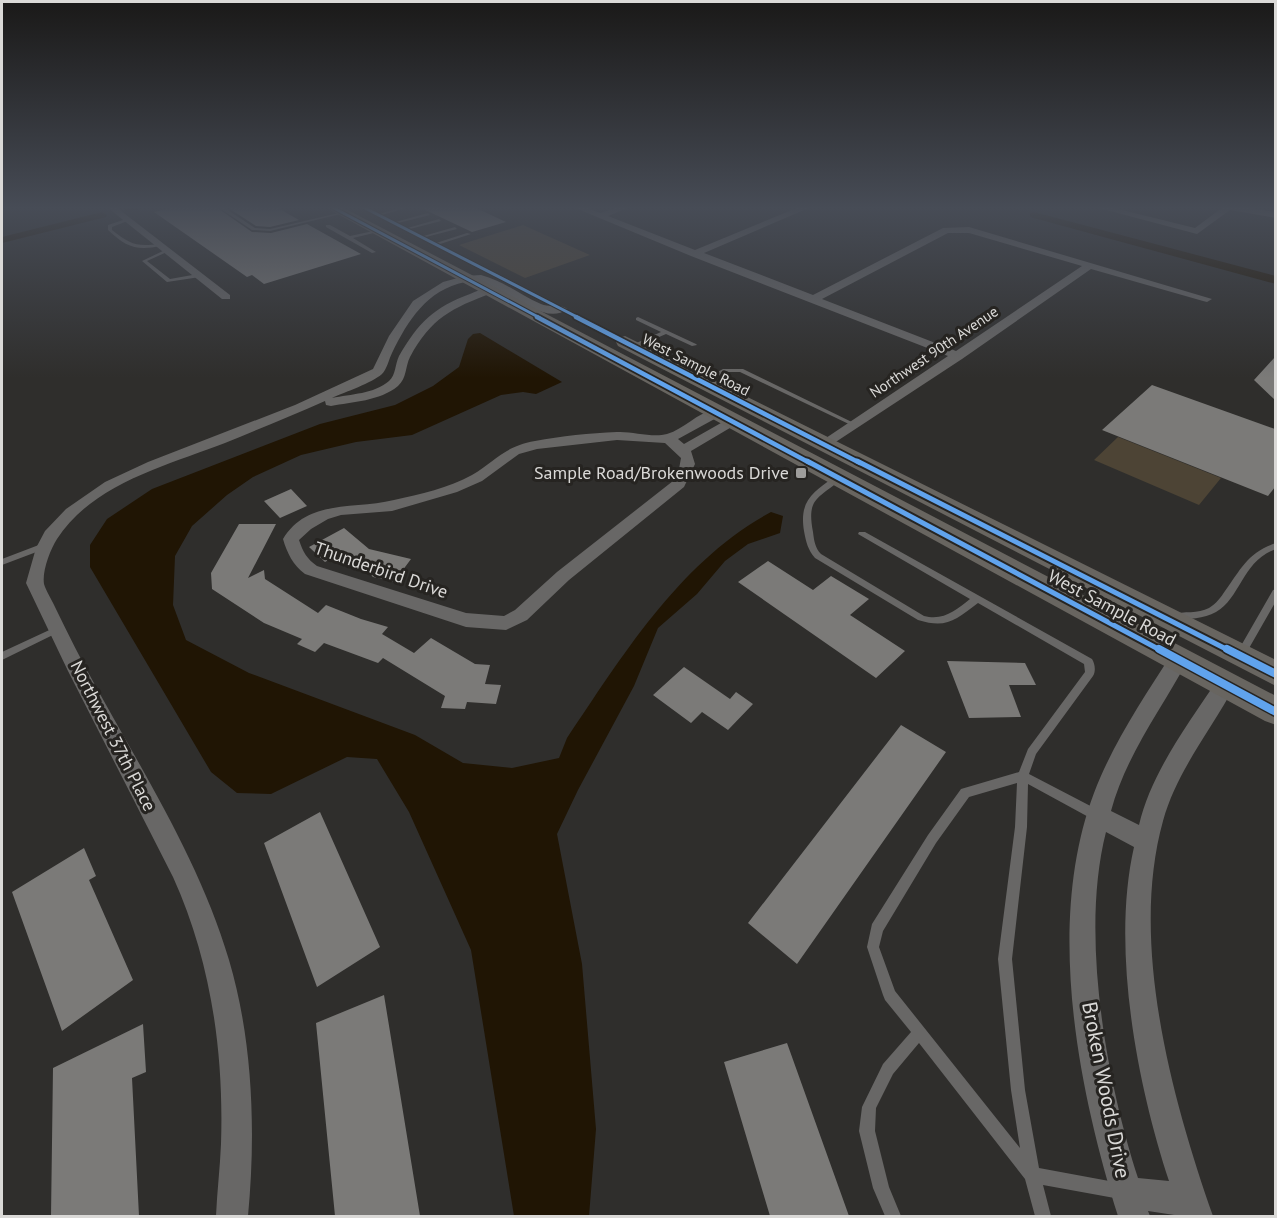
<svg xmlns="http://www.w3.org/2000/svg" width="1277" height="1218" font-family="'PT Sans',sans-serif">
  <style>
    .green { fill: #4d4435 }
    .water { fill: #201504 }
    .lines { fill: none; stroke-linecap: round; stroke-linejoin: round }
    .canal { fill: #201504; fill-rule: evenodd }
    .building { fill: #7b7a78 }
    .service { fill: #686766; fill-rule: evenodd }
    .minor { fill: #686766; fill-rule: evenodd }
    .primary { fill: #686560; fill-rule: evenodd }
    .cycleway-far3-casing { stroke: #262421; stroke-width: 5 }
    .cycleway-far2-casing { stroke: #262421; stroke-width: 8 }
    .cycleway-far1-casing { stroke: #262421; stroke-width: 9 }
    .cycleway-casing { stroke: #262421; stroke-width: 11 }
    .cycleway-far3 { stroke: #60a3ed; stroke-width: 3 }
    .cycleway-far2 { stroke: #60a3ed; stroke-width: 4.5 }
    .cycleway-far1 { stroke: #60a3ed; stroke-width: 5 }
    .cycleway { stroke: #60a3ed; stroke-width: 8 }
    .poi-dot { fill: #9e9d9b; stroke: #262421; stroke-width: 2 }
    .labels { text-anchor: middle; stroke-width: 6; stroke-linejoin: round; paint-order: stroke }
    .far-street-label { font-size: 15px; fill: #dad9d7; stroke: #262421 }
    .poi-label { font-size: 18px; fill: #dad9d7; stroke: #262421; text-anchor: end }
    .street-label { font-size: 18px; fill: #dad9d7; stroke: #262421 }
    .near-street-label { font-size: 21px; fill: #dad9d7; stroke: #262421 }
  </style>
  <rect width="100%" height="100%" fill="#2f2e2c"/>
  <path class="green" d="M523,225L590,255L525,278L459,245Z
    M1118,437L1221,478L1199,505L1094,460Z"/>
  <path class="water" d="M480,333L562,382L536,394L523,392L501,395L412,435L356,442L301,455L253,477L227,495L192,526L175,556L173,605L186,640L249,673L415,735L463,763L512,768L559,758L567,738C623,655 680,561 771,512L783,516L780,533L748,544L725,561L697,594L658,628L634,686L578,790L557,834L582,964L596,1129L589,1216H514L471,950L409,812L377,759L347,757L271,794L237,793L211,772L90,567V545L107,519L152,489L320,424L395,405L433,386L459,367L468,339L473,334Z"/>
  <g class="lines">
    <path class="canal" d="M125,207H143L138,210L125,211Z
      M102,212L107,215L106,217L2,243V237Z
      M1034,212L1276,276V284L1030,217V213Z"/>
  </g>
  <path class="building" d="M176,207H216L252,232L271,233L307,224L361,254L264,284L252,275L247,277L154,212Z
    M227,207H276L299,220L270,227L256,226Z
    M419,207H474L506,222L472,232Z
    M1275,357V400L1254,380Z
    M1152,385L1275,429V487L1268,496L1102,430Z
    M291,489L307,506L280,518L264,501Z
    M239,524H276L248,578L264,570L265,579L318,613L326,605L361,619L388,627L382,634L414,653L431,638L475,664L490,665L485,684L501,685L496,704L467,702L465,709L441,708L445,696L383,658L378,663L324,643L315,652L297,644L302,639L264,623L212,589L211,573Z
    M344,528L369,549L411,559L394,582L373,577L351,557L339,554L325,562L309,547Z
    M768,561L813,590L831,576L869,599L850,615L905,651L876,678L738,582Z
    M947,661L1025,663L1036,685H1009L1021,717L969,718Z
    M684,667L730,699L736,692L753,704L728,730L702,712L691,723L653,695Z
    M901,725L946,752L797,964L748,923Z
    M320,812L380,947L317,987L264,843Z
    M84,848L96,876L89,880L133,980L62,1031L12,892Z
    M384,995L420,1216H335L316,1023Z
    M143,1024L146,1072L132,1078L139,1216H51L53,1068Z
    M787,1043L849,1216H770L724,1062Z"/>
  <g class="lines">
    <path class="service" d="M218,207H223L255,228L270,229L343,212L345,213L270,231L252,230Z
      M370,207H378L367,210L365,209Z
      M403,207H410L378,216L376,215Z
      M428,213L430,215L394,224L392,223Z
      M126,219L130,220L112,227V230C130,244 136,247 159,244H161V246C136,251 126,247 108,230V225Z
      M439,219L441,221L406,230L404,229Z
      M326,225H330L350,236L378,230V232L353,238L376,252L372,253L326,227Z
      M455,227L457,229L422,238L420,237Z
      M467,233L471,234L437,245L433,244Z
      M165,250L169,251L147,261L170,279L198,274L201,276L200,277L167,282L142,261Z
      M638,317L696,344L697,345L692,346L666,334L636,347H632V345L661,332L636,320V318Z
      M723,369H743L858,425L855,427L853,426L740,372H726L705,383L700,382Z
      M835,476H841L842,478C820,499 806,496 813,532C814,540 815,548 821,554L924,616C944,621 956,610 970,599L858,534L859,532H865L1092,659C1095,664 1096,671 1093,676L1036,754L1029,774L1102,812L1104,816L1102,820L1098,821L1094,820L1028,784L1027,827L1012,959L1025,1090L1039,1168L1120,1183L1126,1185L1128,1191L1126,1197L1120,1199L1043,1185L1051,1216H1035L1025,1179L919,1043L893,1074L876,1108L875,1131L889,1187L901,1216H885L873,1188L859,1131L862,1107L883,1064L911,1032L885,1000L883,995L867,947L872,924L928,835L961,789L1019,772L1028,749L1085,672L1084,664L978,603C955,620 947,629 918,620L815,558C808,550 806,542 804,531C799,500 813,493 835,476ZM1017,783L1015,827L998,959L1011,1090L1020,1148L895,991L879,947L883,931L936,843L969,797Z
      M44,543L48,546L47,548L2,565V559Z
      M1276,543V549C1242,561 1241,598 1216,612C1204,619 1188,619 1175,619L1172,618L1170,616L1172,614C1184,611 1198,614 1209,608C1216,604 1221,597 1225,591C1241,569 1248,552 1276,543Z
      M1276,589V601L1244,657H1238L1236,654L1238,651L1273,590Z
      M58,626L61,627L63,629L61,631L2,660V652Z"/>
    <path class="minor" d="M107,207H116L230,295V299H222Z
      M573,207H585L600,213L618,207H630L608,216L695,250L799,207H811L704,253L813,295L943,228L969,227L1212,299L1207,302L1203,301L1091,269L962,359L825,449L820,448L818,445L820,442L948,356L691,256ZM948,233H969L1082,266L956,351L822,299Z
      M1095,207H1110L1195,228L1223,207H1244L1276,212V218L1230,210L1197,234Z
      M481,275C504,281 520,295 541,304C550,308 560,303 567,309C541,330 498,275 465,282C427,290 408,320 392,353C389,359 387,369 382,374C372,383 345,392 332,398C351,394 374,394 389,381C396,375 395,364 399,356C418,323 434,307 470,294C477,291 484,288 492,289V293C452,308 431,318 410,357C405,367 407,378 398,386C380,401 352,402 331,406L326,405L325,401C292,416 258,429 225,443C168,465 92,484 57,539C50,550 42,571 44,584C46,591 52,600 55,607C68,634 81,660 95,685C144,774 200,862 229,960C253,1041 256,1132 248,1216H216C217,1192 220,1168 221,1144C224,1052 211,961 173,877L68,671L26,583L36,548L45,531L66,509L105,482L148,462L295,405L373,369L389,336L413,301L443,282L465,276Z
      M715,409L720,410L722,413L720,416L678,439L684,444L728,419H738L740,422L691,451L695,464L684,487L569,580L527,620L506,630L466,627L305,574C293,565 287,553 283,539C308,498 355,510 394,500C420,494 449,488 472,475C497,460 503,447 535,441C561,436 590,433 617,432C632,431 652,438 667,434C684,429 697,413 715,409ZM617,440L665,443L681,458L679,469L673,481L557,572L515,610L504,616L466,613L317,566C307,559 303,552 299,540L311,529L328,519L341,515L392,511L457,492L482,481L519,454L537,449Z
      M1178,653L1185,655L1188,660C1161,710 1126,755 1111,811L1139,825C1151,773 1188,724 1218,679L1225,677L1232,679L1235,685C1211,731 1177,770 1163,821C1129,943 1172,1099 1213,1216H1181L1148,1211L1150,1216H1118C1078,1088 1045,923 1094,793C1113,743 1143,699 1171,655ZM1106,832L1134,847C1111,948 1137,1084 1169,1181L1138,1178C1106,1079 1080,934 1106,832Z"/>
    <path class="primary" d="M325,207H342L1276,696V725L1265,721Z
      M625,336L1276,660V686L618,346L616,342L618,338Z"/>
    <defs>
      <path id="cycleway-far3" d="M332,207L540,318
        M363,207L579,318"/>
      <path id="cycleway-far2" d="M537,317L810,463
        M576,317L860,463"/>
      <path id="cycleway-far1" d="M807,461L1162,651
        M857,461L1230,651"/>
      <path id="cycleway" d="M1159,649L1276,712
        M1227,649L1276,674"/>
    </defs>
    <use href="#cycleway-far3" class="cycleway-far3-casing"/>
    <use href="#cycleway-far2" class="cycleway-far2-casing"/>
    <use href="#cycleway-far1" class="cycleway-far1-casing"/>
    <use href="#cycleway" class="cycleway-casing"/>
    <use href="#cycleway-far3" class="cycleway-far3"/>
    <use href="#cycleway-far2" class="cycleway-far2"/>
    <use href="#cycleway-far1" class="cycleway-far1"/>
    <use href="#cycleway" class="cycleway"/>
  </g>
  <linearGradient id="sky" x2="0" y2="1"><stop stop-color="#1a1918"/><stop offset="0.55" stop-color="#474c56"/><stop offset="1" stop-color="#474c56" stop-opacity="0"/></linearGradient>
  <rect width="1277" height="378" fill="url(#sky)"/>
  <rect class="poi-dot" x="795" y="467" width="12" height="12" rx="3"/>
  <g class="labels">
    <g class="far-street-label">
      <text transform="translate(934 352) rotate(-34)" y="5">Northwest 90th Avenue</text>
      <text transform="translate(696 365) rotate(27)" y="5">West Sample Road</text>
    </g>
    <g class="poi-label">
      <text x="789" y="479">Sample Road/Brokenwoods Drive</text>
    </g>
    <g class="street-label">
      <text transform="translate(381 570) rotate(19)" y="6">Thunderbird Drive</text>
      <text transform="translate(1112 608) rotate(28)" y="6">West Sample Road</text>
      <text transform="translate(113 736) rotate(63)" y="6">Northwest 37th Place</text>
    </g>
    <g class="near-street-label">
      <text transform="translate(1106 1090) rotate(79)" y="7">Broken Woods Drive</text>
    </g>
  </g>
  <rect width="1277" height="1218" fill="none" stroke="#dad9d7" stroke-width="6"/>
</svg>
